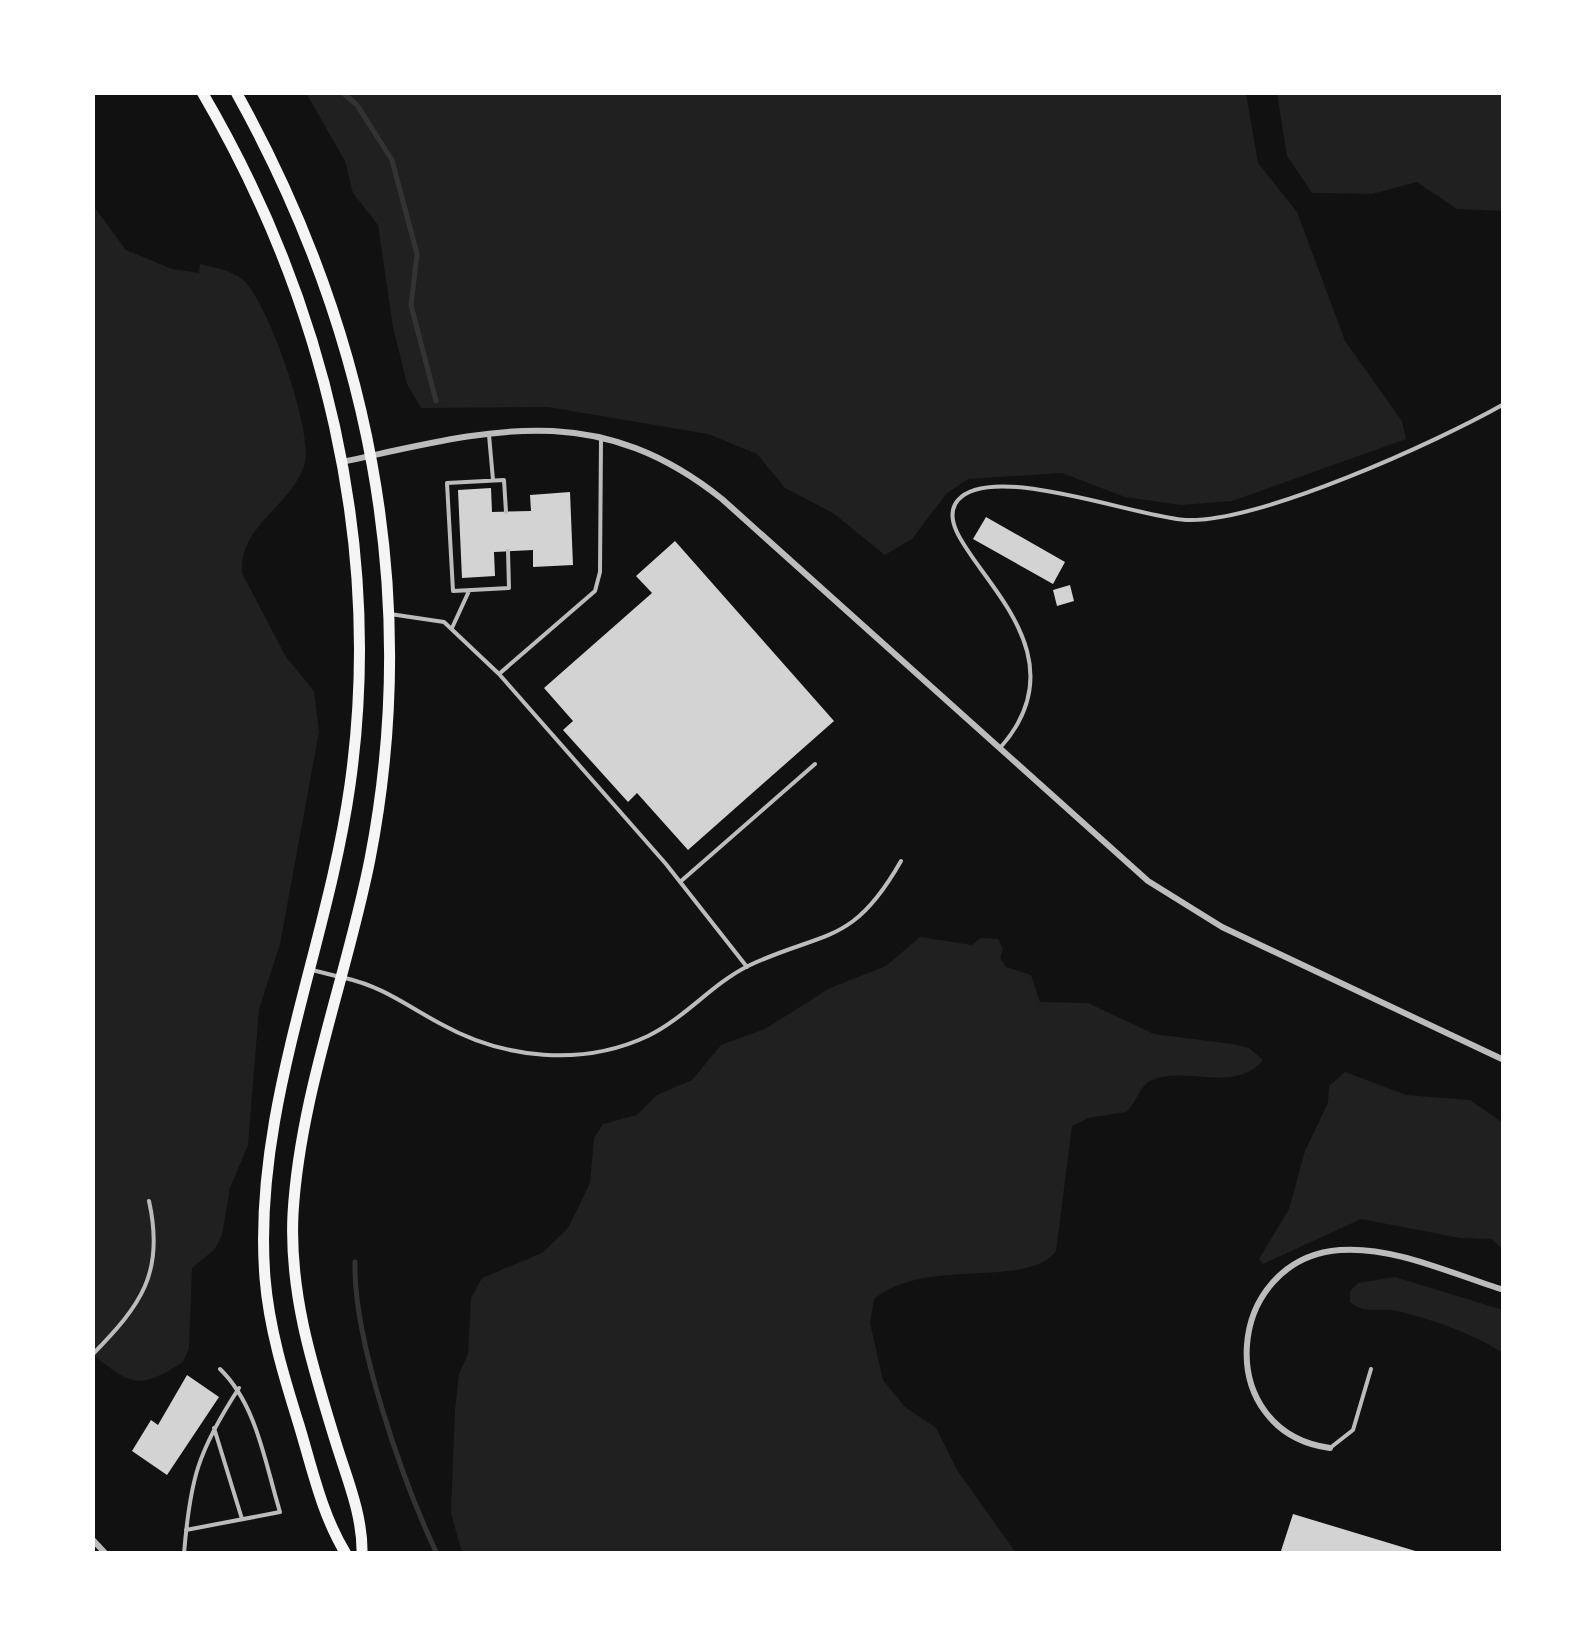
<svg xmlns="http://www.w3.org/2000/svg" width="1596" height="1646" font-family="Overpass,sans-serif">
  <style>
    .green { fill: #202020 }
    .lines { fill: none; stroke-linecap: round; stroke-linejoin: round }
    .stream { stroke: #333; stroke-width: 5 }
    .building { fill: #d3d3d3 }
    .service { stroke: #bcbcbc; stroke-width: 4 }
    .minor { stroke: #bcbcbc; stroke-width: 6 }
    .primary { stroke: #f5f5f5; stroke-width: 11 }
  </style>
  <rect width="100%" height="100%" fill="#111"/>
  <path class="green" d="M306,93H1246L1258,163L1297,212L1345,341L1402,421L1406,439L1232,501L1181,505L1125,497L1062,473L968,479L946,494L912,539L885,555L833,513L785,488L757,454L708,434L548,407L421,408L407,384L393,327L378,225L353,193L345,161Z
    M1277,93H1503V211L1457,209L1417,182L1372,194L1312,193L1287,156Z
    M92,204L126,250L172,269L199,273L200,264C213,267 233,271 243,280C268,301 313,432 305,462C294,506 239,523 242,573L286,657L314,691L319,732L280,944L259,1009L248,1145L230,1188L222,1235L215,1249L192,1268L189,1348L183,1362C137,1391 132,1385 92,1354Z
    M920,937L972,945L981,938L998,939L1003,949L1000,958L1006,967L1031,975L1040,1002L1088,1003L1154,1034L1232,1044L1249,1048L1263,1060C1233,1095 1185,1064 1150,1081C1139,1087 1136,1104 1126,1112L1088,1118L1072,1126L1056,1251C1026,1290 926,1256 874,1299L870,1323L883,1380L905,1407L936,1428L957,1470L1016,1553H462L451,1513L455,1410L459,1374L468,1354L471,1298L482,1278L542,1253L568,1228L590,1183L594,1138L603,1124L637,1115L657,1095L692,1080L721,1045L765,1029L830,988L886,966Z
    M1345,1072L1406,1095L1470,1100L1503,1123V1250L1492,1239L1460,1238L1361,1219L1263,1264L1259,1259L1289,1209L1305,1151L1328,1103L1329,1086Z
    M1395,1277L1503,1310V1353C1474,1334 1431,1319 1397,1311C1379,1307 1365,1315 1350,1302V1291L1358,1283Z"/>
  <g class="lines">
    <path class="stream" d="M342,92L357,105L392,160L417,254L411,305L436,401
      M355,1262C353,1340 403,1482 437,1554"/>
  </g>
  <path class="building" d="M491,488L492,512L531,511L530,495L570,492L573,565L533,567V550L494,552L495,576L462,578L458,490Z
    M986,517L1065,562L1053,584L973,539Z
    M675,541L834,721L688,850L637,793L628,802L563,730L573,721L544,688L652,593L636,576Z
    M1070,585L1074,601L1057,606L1053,590Z
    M187,1375L219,1397L167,1475L132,1451L151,1420L158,1425Z
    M1293,1514L1422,1553L1421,1554H1280Z"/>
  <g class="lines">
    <path class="service" d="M489,435L493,480
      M506,512L504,480L447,483L453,591L509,588L508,551
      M390,614L444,622L499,674L666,864L747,967
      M452,628L469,591
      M499,674L595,591L600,572L601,439
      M1000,748C1100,636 919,545 958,500C992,461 1139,518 1186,520C1259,523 1437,442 1504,404
      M680,882L815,764
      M312,970L336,976
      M345,978C384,987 407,1006 441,1024C504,1059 582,1067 648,1036C685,1018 712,984 748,966C824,930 852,947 901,861
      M92,1355C141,1305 165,1273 149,1201
      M214,1428L242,1519
      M1330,1448L1353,1430L1371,1369
      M186,1530L280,1512C265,1463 257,1405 220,1369
      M184,1554C190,1479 198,1451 239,1388"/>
    <path class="minor" d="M342,462C488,431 594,397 722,499L1148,881L1222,927L1504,1060
      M1330,1448C1211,1432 1224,1259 1340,1250C1394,1246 1452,1274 1504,1290
      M92,1539L106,1554"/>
    <path class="primary" d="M202,92C324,300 384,544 350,785C327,949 252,1111 265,1278C269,1328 284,1377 299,1425C312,1468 322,1515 346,1554
      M236,92C368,329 422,591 370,859C347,976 300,1094 293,1214C289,1294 313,1368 336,1443C347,1479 363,1516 362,1554"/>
  </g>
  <rect width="1596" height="1646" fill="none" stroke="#ffffff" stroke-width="190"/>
</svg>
